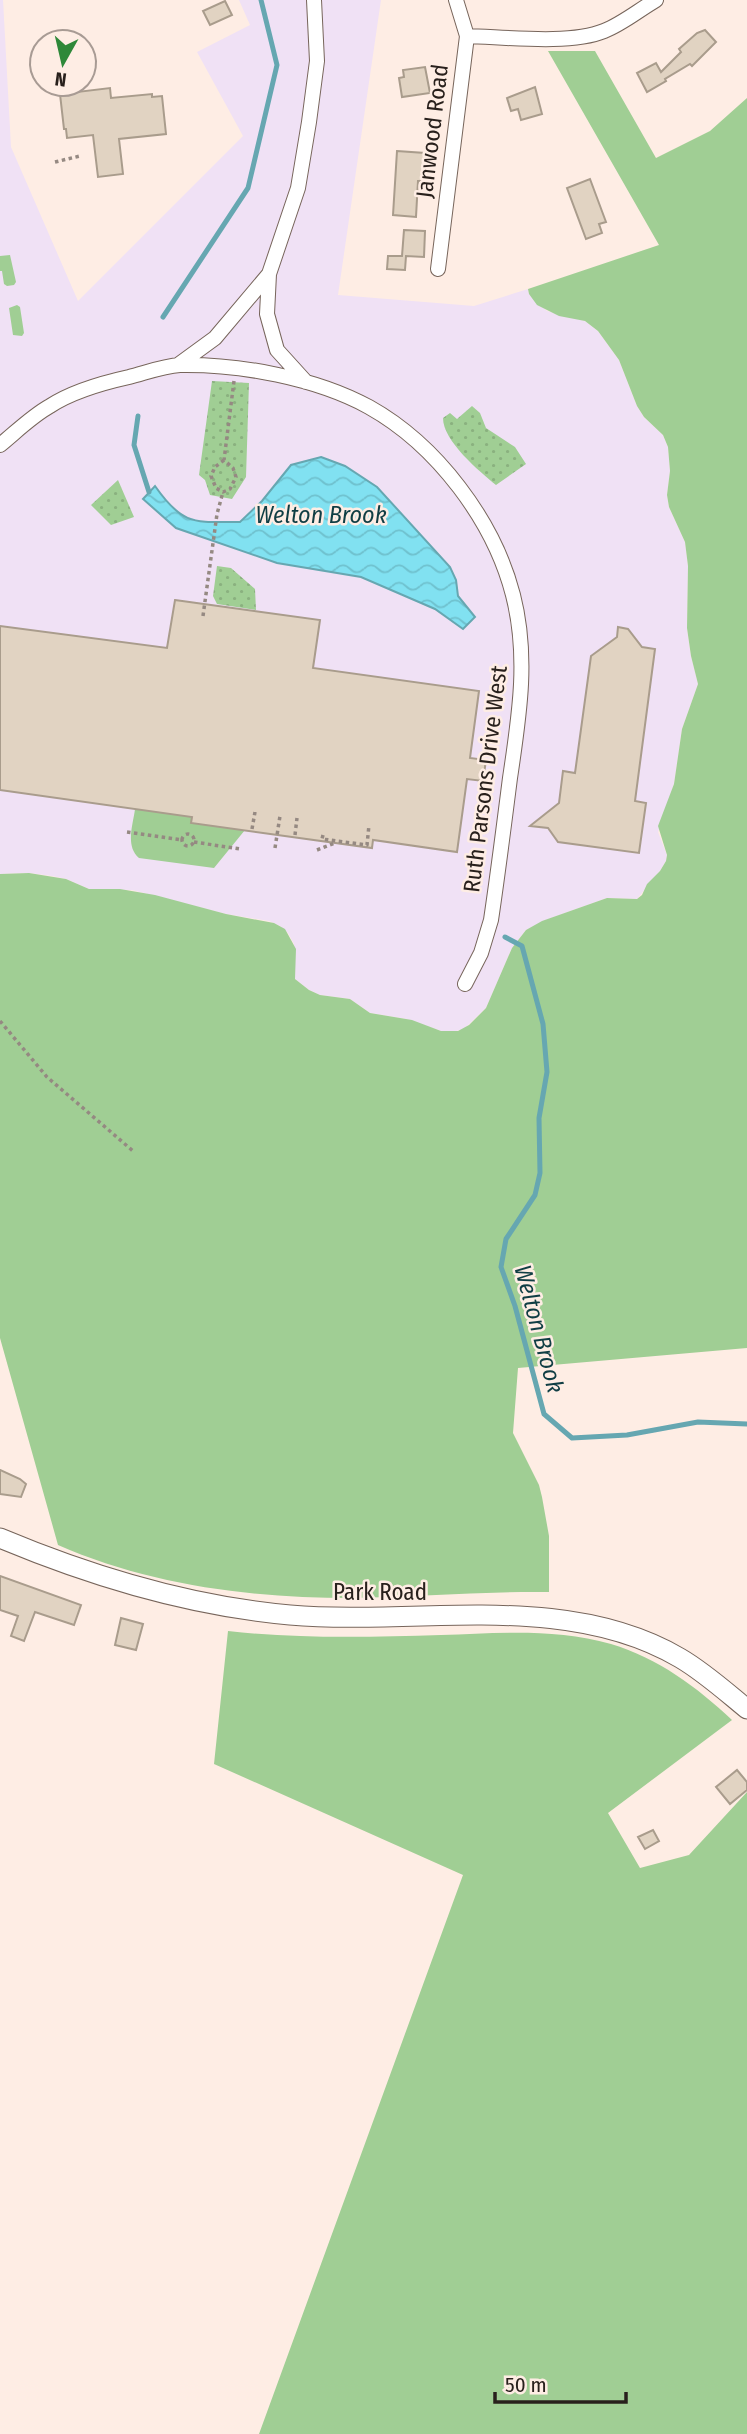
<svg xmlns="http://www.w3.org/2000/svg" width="747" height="2434" font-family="'Fira Sans Condensed',sans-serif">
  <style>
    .education { fill: #f0e1f5 }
    .green { fill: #a0ce94 }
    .garden { fill: url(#garden-dots) }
    .water { fill: url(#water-waves); stroke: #66a7b1; stroke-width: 2 }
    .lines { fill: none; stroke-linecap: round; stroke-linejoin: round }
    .stream { stroke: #66a7b1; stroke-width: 5 }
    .building { fill: #e1d3c2; stroke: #a99c8c; stroke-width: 2 }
    .street-casing { stroke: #77655b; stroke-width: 16 }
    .secondary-casing { stroke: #77655b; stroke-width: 21 }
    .path { stroke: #958982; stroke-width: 3.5; stroke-dasharray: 3.5 3.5; stroke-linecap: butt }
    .street { stroke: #fff; stroke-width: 14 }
    .secondary { stroke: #fff; stroke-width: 19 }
    .labels { text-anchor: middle; stroke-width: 5; stroke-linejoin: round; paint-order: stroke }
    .street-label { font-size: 23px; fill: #28201c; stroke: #feede4 }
    .water-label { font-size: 24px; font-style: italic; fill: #103e44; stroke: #feede4 }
  </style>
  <defs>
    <pattern id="garden-dots" width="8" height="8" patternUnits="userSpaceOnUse" patternTransform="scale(1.75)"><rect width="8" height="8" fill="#a0ce94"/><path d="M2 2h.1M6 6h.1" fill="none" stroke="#8ab17f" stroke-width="1.8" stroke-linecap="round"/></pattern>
    <pattern id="water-waves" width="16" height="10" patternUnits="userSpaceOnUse" patternTransform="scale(1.75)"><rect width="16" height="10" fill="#81e1f1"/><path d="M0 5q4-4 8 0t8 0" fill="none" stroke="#6fc1ce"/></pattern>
  </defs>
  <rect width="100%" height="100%" fill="#feede4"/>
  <path class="education" d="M0,0H3L11,147L78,301L243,136L197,52L250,25L239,0H381L338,295L474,306L528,289L529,294L547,311L585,321L598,331L619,360L637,406L644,417L663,435L668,447L670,471L667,495L669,507L685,542L688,566L687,628L691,656L698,684L682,729L674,784L658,832L667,855L666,861L660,871L637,899L607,898L554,917L526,930L512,948L486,1008L464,1029L452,1032L441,1031L406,1019L370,1013L350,999L320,995L309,990L295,979L294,944L288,933L280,926L269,921L226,914L132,890L89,889L66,879L52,876L29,873L0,874Z"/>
  <path class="green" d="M548,51H595L656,158L710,131L747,98V1348L518,1368L513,1433L539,1485L542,1497L549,1536V1592C483,1591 417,1597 351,1598C251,1598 149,1585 58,1545L0,1338V874L29,873L66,879L89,889H120L155,895L226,914L274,923L285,929L296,949L295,979L309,990L320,995L350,999L370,1013L412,1020L441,1031H458L469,1025L486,1008L512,948L526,930L542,921L607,898L637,899L642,895L647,884L660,871L666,861L667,855L658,826L674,784L682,729L698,684L691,656L687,628L688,566L685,542L669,507L667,495L670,471L668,447L663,435L644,417L637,406L619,360L598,331L585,321L559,316L537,305L529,294L528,289L659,245Z
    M10,255L16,282L14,285L7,286L4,284L2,271H0V256Z
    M17,305L20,307L24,333L22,336L13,335L9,308Z
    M135,809L192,817L191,823L245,830L214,868L139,858C125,846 133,825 135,809Z
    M228,1631C300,1639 370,1637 441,1635C498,1633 555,1628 611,1644C658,1658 697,1687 732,1720L608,1813L640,1868L689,1855L747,1792V2434H259L463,1875L214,1764Z"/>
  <path class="garden" d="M212,381L249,383L246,477L232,499L210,495L205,480L199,475Z
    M472,406L480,413L486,428L515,447L526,464L496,485C479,471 443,441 443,418L450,413L457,419Z
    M118,480L134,517L111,525L91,505Z
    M217,566L231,568L255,589L256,610L217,604L213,596Z"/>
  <path class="water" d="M321,457L345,466L377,487L450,567L456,580L458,596L475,617L463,629L435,609L361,577L277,563L176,528L143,499L155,486C183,526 194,522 240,522L262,501L291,465Z"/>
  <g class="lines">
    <path class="stream" d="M163,317L248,188L277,65L261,0
      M138,416L134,445L149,492
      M505,937L522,946L543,1024L547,1072L539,1118L540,1173L535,1195L506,1239L501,1267L515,1306L544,1414L572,1438L627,1435L698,1422L747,1424"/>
  </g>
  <path class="building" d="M225,1L232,15L210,25L203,11Z
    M705,30L716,42L692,66L690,64L665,79L666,81L647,92L637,73L656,63L661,72L681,52L679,49L697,33Z
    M425,67L430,93L402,97L399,78L404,77L403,70Z
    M535,87L542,114L521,120L518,109L511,111L507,98Z
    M110,88L111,98L152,94V97L162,96L166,134L119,139L123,174L98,177L93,135L67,138L66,129H64L60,94Z
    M397,151L425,153L423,181H418L416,217L393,215Z
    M590,179L606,222L599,224L602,233L586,239L567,188Z
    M404,230L425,231L424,257L406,256L405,270L387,269L388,256H402Z
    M175,600L320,620L313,668L479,691L470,758L486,760L483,781L467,779L457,852L373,840L372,848L191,823L192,817L0,790V626L167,648Z
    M618,627L628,629L642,647L655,649L635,801L646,803L639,853L558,842L548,828L530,826L559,803L563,771L575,773L591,656L617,637Z
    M0,1470L20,1479L26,1484L21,1497L0,1494Z
    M0,1576L81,1605L74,1625L35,1612L24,1641L11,1636L18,1616L0,1610Z
    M121,1618L143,1624L136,1650L115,1645Z
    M737,1770L747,1782V1790L730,1804L716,1787Z
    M653,1830L659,1841L645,1849L638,1837Z"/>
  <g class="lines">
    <defs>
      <path id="street" d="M467,36C505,37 570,45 604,31C622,24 639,10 656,0
        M438,269L467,36L456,0
        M178,365L215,338L269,274
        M306,382L277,350L267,314L269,274L298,188L309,122L317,61L314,0
        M0,445C16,432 32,416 50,406C73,391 102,383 129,377C145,373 163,366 180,365C240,364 316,378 369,407C437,445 494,521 513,595C529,657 519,717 510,778C504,825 498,873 491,920L481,953L465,984"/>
      <path id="secondary" d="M0,1538C93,1577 189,1606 290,1615C416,1626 564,1590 680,1658C704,1672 725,1691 747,1709"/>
    </defs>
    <use href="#street" class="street-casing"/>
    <use href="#secondary" class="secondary-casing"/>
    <path class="path" d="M55,162L80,156
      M224,460L215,467L211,476L216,488L223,492L230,489L236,477L233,468L224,460L234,381
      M203,616L217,514L223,492
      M252,829L255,812
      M127,832L183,840
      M182 840a6 6 0 1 1 12 0a6 6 0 1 1-12 0Z
      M295,835L297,818
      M323,835L322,839L367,845L369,825
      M194,842L240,849
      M275,848L280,816
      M317,850L335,843
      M0,1021L47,1077L133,1151"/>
    <use href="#street" class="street"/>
    <use href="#secondary" class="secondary"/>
  </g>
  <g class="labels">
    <g class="street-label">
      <text transform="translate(432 131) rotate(-83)" y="8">Janwood Road</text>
      <text transform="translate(485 779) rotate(-83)" y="8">Ruth Parsons Drive West</text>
      <text x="380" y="1600">Park Road</text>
    </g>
    <g class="water-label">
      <text x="321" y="523">Welton Brook</text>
      <text transform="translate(539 1329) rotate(75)" y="8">Welton Brook</text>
    </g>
  </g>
  <g transform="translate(63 63) rotate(188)"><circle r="33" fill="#feede4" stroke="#a89b94" stroke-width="2"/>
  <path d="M0-5L12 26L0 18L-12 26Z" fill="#2e8839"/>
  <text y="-10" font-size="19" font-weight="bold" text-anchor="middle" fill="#28201c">N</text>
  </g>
  <path d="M495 2392v10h131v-10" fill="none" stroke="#28201c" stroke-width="3.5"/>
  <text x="505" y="2392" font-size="21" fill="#28201c" stroke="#feede4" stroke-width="5" paint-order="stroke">50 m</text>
</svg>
